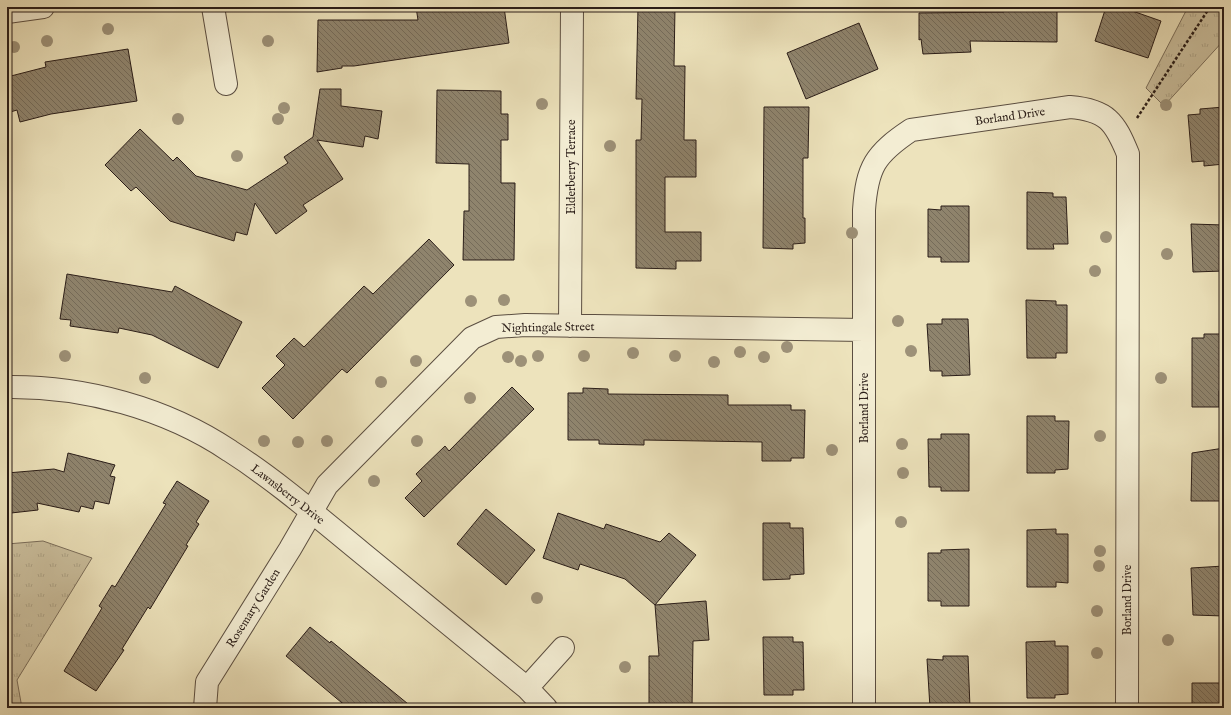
<svg xmlns="http://www.w3.org/2000/svg" width="1231" height="715" font-family="'IM FELL English',serif">
  <style>
    .grass { fill: url(#grass-tufts); stroke: #7b6f5c }
    .building { fill: url(#building-back-hatch); stroke: #2a1d18 }
    .lines { fill: none; stroke-linecap: round; stroke-linejoin: round }
    .minor-casing { stroke: #5b4e41; stroke-width: 24 }
    .path { stroke: #2a1d18; stroke-width: 2.5; stroke-dasharray: 3 2; stroke-linecap: butt }
    .minor { stroke: #f3edd3; stroke-width: 22 }
    .tree { fill: #9d9178 }
    .labels { text-anchor: middle; stroke-width: 3; stroke-linejoin: round; paint-order: stroke }
    .street-label { font-size: 12px; fill: #2a1d18; stroke: #f3edd3 }
  </style>
  <defs>
    <pattern id="grass-tufts" width="24" height="20" patternUnits="userSpaceOnUse"><rect width="24" height="20" fill="#ccc1a0"/><path d="M3 7l-1-3M5 7V3M7 7l1-3M15 17l-1-3M17 17v-4M19 17l1-3" fill="none" stroke="#afa589"/></pattern>
    <pattern id="building-back-hatch" width="6" height="6" patternUnits="userSpaceOnUse"><rect width="6" height="6" fill="#8f846d"/><path d="M-1 5l2 2M0 0l6 6M5-1l2 2" fill="none" stroke="#756b59"/></pattern>
  </defs>
  <rect width="100%" height="100%" fill="#ede3bc"/>
  <filter id="stains"><feTurbulence type="fractalNoise" baseFrequency=".005" numOctaves="4"/><feColorMatrix values="0 0 0 0 .2 0 0 0 0 .09 0 0 0 0 .02 0 0 0 .5 -.17"/></filter>
  <radialGradient id="worn" r=".72"><stop offset=".6" stop-color="#630" stop-opacity="0"/><stop offset="1" stop-color="#630" stop-opacity=".3"/></radialGradient>
  <path class="grass" d="M1188,7H1224V40L1164,106L1146,88Z
    M43,541L92,558L17,680L22,708H7V544Z"/>
  <path class="building" d="M416,7H504L509,43L354,66H342V68L317,72L318,20H418Z
    M638,7H675L674,66H685L684,140H696V177H665V232H701V261H676V269L636,268V140H641L642,99H636Z
    M1004,7H1057V42L970,41L971,52L923,54L921,39L919,40V13L1004,12Z
    M1106,7H1121L1161,21L1148,58L1095,41Z
    M859,23L878,69L806,99L787,53Z
    M128,49L137,101L51,114L20,122L17,110L7,113V77L46,67L45,62Z
    M320,89H341V106L382,111L378,139L365,136L363,147L317,140L343,179L303,205L307,211L276,234L255,203L247,235L236,232L234,241L170,221L136,187L131,191L105,165L140,129L173,161L177,157L196,176L247,190L288,163L284,157L313,137Z
    M437,90L501,91V114H508V140H501V183H515L514,260H463L464,211H469V164L436,163Z
    M764,107H809L808,158H803V218H805V243L793,244V249L763,248Z
    M1224,107V164L1204,166V161L1192,162L1188,115L1200,114V109Z
    M1027,192L1053,193V197H1066L1068,244H1053L1054,249H1027Z
    M941,206H969V262H941V257H928V209L941,210Z
    M1191,224L1224,225V271L1193,272Z
    M429,239L454,265L347,373L342,369L293,419L262,388L285,365L276,356L294,338L304,347L364,286L373,294Z
    M67,274L172,292L175,286L242,322L218,368L152,335L119,328L118,333L70,326L71,320L60,319Z
    M1026,300L1056,301V305H1067V353H1056V358H1027Z
    M942,319H968L970,375L942,376V371H930L927,324H942Z
    M1204,334H1224V391H1219V407H1192V338H1204Z
    M512,387L534,409L424,517L405,498L422,481L416,474L445,446L449,451Z
    M583,388L608,389V394L728,395V405H791V410H805L804,458H791V461H762V442L644,440V445L599,444V440H568V393H583Z
    M1027,416H1055V421H1069L1068,469L1055,470V473H1027Z
    M941,434H969V491H941V487H929L928,439H941Z
    M1224,448V501H1191L1192,453Z
    M68,453L115,465L110,476L115,477L109,504L95,501L93,509L81,506L79,512L37,503L38,510L11,513L10,506L7,507V473L54,469L64,472Z
    M177,481L209,501L196,522L199,524L186,545L188,546L150,609L148,607L122,649L124,650L96,691L64,671L102,608L99,606L112,585L115,587L166,504L163,503Z
    M486,509L535,550L506,585L457,544Z
    M558,513L604,529L606,524L660,542L669,533L696,555L655,605L625,579L580,564L578,570L543,558Z
    M763,523H790V528H803L804,574L790,575V579L763,580Z
    M1056,529V534H1068V583L1056,582V587H1027V530Z
    M969,549V606H941V601H928V553H941V550Z
    M1224,566V616L1193,615L1191,568Z
    M706,601L709,640L693,641L692,708H649V656H659L655,605Z
    M310,627L330,643L331,641L413,708H348L286,656Z
    M763,637H793V642H803L804,690H793V695H764Z
    M1055,641V646H1068V694L1055,695V698H1027L1026,642Z
    M943,656H968L970,708H930L927,659L943,660Z
    M1192,683H1224V708H1192Z"/>
  <g class="lines">
    <defs>
      <path id="minor" d="M213,7L226,84
        M7,12L43,7
        M570,326L572,7
        M7,387C84,386 166,408 230,451C277,481 319,518 362,553C417,598 472,643 527,688L546,708
        M527,688L563,648
        M205,708L207,682L290,549L327,485L472,338L496,327L525,325L864,330
        M864,708V210C867,167 875,154 911,130L1070,107C1107,110 1115,122 1128,154L1127,708"/>
    </defs>
    <use href="#minor" class="minor-casing"/>
    <path class="path" d="M1137,118L1210,7"/>
    <use href="#minor" class="minor"/>
  </g>
  <g class="tree">
    <circle cx="108" cy="29" r="6"/>
    <circle cx="47" cy="41" r="6"/>
    <circle cx="268" cy="41" r="6"/>
    <circle cx="14" cy="47" r="6"/>
    <circle cx="542" cy="104" r="6"/>
    <circle cx="1166" cy="105" r="6"/>
    <circle cx="284" cy="108" r="6"/>
    <circle cx="178" cy="119" r="6"/>
    <circle cx="278" cy="119" r="6"/>
    <circle cx="610" cy="146" r="6"/>
    <circle cx="237" cy="156" r="6"/>
    <circle cx="852" cy="233" r="6"/>
    <circle cx="1106" cy="237" r="6"/>
    <circle cx="1167" cy="254" r="6"/>
    <circle cx="1095" cy="271" r="6"/>
    <circle cx="504" cy="300" r="6"/>
    <circle cx="471" cy="301" r="6"/>
    <circle cx="898" cy="321" r="6"/>
    <circle cx="787" cy="347" r="6"/>
    <circle cx="911" cy="351" r="6"/>
    <circle cx="740" cy="352" r="6"/>
    <circle cx="633" cy="353" r="6"/>
    <circle cx="65" cy="356" r="6"/>
    <circle cx="538" cy="356" r="6"/>
    <circle cx="584" cy="356" r="6"/>
    <circle cx="675" cy="356" r="6"/>
    <circle cx="508" cy="357" r="6"/>
    <circle cx="764" cy="357" r="6"/>
    <circle cx="416" cy="361" r="6"/>
    <circle cx="521" cy="361" r="6"/>
    <circle cx="714" cy="362" r="6"/>
    <circle cx="145" cy="378" r="6"/>
    <circle cx="1161" cy="378" r="6"/>
    <circle cx="381" cy="382" r="6"/>
    <circle cx="470" cy="398" r="6"/>
    <circle cx="1100" cy="436" r="6"/>
    <circle cx="264" cy="441" r="6"/>
    <circle cx="327" cy="441" r="6"/>
    <circle cx="417" cy="441" r="6"/>
    <circle cx="298" cy="442" r="6"/>
    <circle cx="902" cy="444" r="6"/>
    <circle cx="832" cy="450" r="6"/>
    <circle cx="903" cy="473" r="6"/>
    <circle cx="374" cy="481" r="6"/>
    <circle cx="901" cy="522" r="6"/>
    <circle cx="1100" cy="551" r="6"/>
    <circle cx="1099" cy="566" r="6"/>
    <circle cx="537" cy="598" r="6"/>
    <circle cx="1097" cy="611" r="6"/>
    <circle cx="1168" cy="640" r="6"/>
    <circle cx="1097" cy="653" r="6"/>
    <circle cx="625" cy="667" r="6"/>
  </g>
  <g class="labels">
    <g class="street-label">
      <text transform="translate(1010 116) rotate(-8)" y="4">Borland Drive</text>
      <text transform="translate(571 167) rotate(-90)" y="4">Elderberry Terrace</text>
      <text transform="translate(548 327) rotate(-1)" y="4">Nightingale Street</text>
      <text transform="translate(864 408) rotate(-90)" y="4">Borland Drive</text>
      <text transform="translate(288 494) rotate(38)" y="4">Lawnsberry Drive</text>
      <text transform="translate(1127 600) rotate(-90)" y="4">Borland Drive</text>
      <text transform="translate(253 608) rotate(-58)" y="4">Rosemary Garden</text>
    </g>
  </g>
  <rect width="1231" height="715" fill="none" stroke="#ede3bc" stroke-width="24"/>
  <rect x="8" y="8" width="1215" height="699" fill="none" stroke="#2a1d18" stroke-width="2"/>
  <rect x="12" y="12" width="1207" height="691" fill="none" stroke="#2a1d18"/>
  <rect width="100%" height="100%" filter="url(#stains)"/>
  <rect width="100%" height="100%" fill="url(#worn)"/>
</svg>
